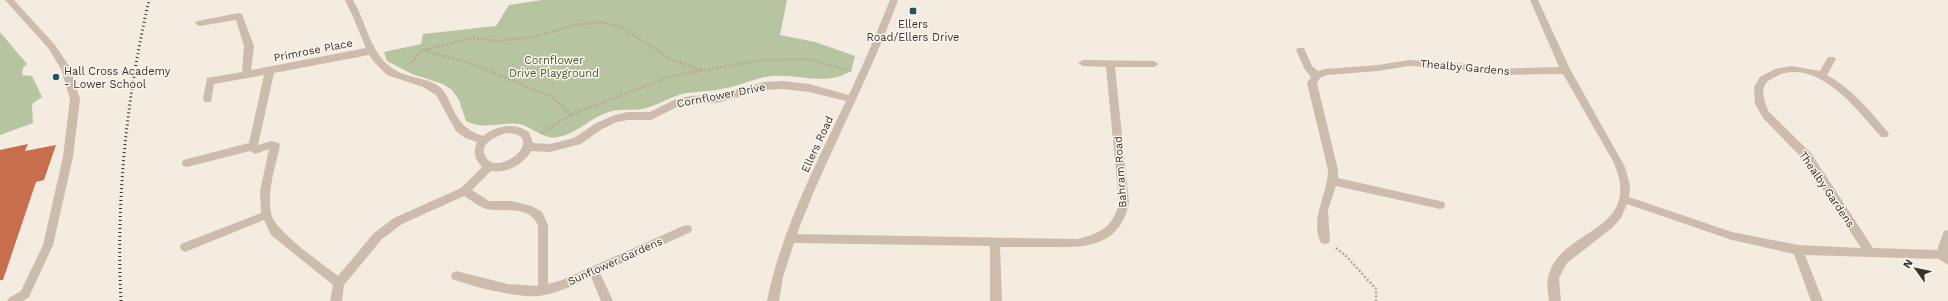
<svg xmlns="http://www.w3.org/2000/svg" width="1948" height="301" font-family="'Work Sans',sans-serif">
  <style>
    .green { fill: #b6c4a0 }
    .building { fill: #c76e4c }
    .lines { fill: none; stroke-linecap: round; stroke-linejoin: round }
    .path { stroke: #b9a696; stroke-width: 2.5; stroke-dasharray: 2 2; stroke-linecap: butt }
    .minor { fill: #cdbcac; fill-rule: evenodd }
    .rail { stroke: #3b302b; stroke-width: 3; stroke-dasharray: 1 3; stroke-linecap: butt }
    .poi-dot { fill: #1f575d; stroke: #fbf5ee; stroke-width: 1.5 }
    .labels { text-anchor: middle; stroke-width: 3; stroke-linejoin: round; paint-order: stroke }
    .poi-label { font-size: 11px; fill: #3b302b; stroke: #fbf5ee }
    .street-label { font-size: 11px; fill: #3b302b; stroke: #fbf5ee }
    .park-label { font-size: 11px; fill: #48592e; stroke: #fbf5ee }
  </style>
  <rect width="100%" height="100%" fill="#f4ece1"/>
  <path class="green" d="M542,0H787L780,35L815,42L855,56L851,71C823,88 795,71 765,77C750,80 736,87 721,89C708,92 695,91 682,94C668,98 656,106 642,109C631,111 621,108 609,112C591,117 577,134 558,137C543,140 533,127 519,124C500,121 484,131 466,121L459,100L452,90L443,84L412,74L387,61L384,52L421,44L423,34L496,26L509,5Z
    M0,32L27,64L23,68L22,75L32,76L42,97L32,104L33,123L0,135Z"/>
  <path class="building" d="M28,144L25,151L56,145L44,180L36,182L3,280H0V150Z"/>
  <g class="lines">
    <path class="path" d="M425,51L475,65L552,97L571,115
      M409,65L423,50L474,38L496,41L533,37L575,25L602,22L621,27L670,59L700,70
      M541,133L571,115L671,76L761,60L808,59L851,71
      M1336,248L1346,256L1376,289V301"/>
    <path class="minor" d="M5,0H14L55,45L69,66L80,99L73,157L53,245L29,297L23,301H7L9,298L21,291L43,245L63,157L70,99L61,69L49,49Z
      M345,0H353C367,23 370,55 395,70C409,79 430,77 442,89C446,93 448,98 450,103C458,120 464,130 483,136C496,125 515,122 529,132L533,143L550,144L574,138L596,123L615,115L628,112H650L674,100L690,96L716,95L764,82L783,81L809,84L849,95L868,53L890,0H898C869,80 827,154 797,234L1078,239C1101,233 1113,227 1119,203L1106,67L1083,66L1078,63L1083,60L1154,61L1159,64L1154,67H1115L1129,203C1120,246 1087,248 1050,247C1033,247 1017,247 1000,247L1002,301H990V246L794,243L783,277L779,301H767C781,231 815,166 846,101L809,92L783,89L764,90L716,103L690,104L677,107L651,120H628L617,122L602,129L581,144L550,152L531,151C524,164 506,174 491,171L472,190L489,201H511L532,206L542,212L548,225V284L562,280L683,226L687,225L691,226L692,229L691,232L600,273L613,301H601L591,277C575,285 558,293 539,296C517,298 474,287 452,279L451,276L452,273L456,271L508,284L538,286V225C527,204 505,213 486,209C479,207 471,200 464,196L402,224L382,239L344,285L342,301H330L333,285L271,235L264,220L185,252L181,250L180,247L181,244L261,213L260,191L269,149L255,154L250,151L187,167L183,166L182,163L183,160L187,159L249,143L264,75L214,84L211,102H205L203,99L207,78L242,72L244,46L236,20L200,26L197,25L195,23L197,21L239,13L242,14L254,46L251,70L366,48L353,17ZM369,55L374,62L387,75L423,87L436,95L456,131L465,138L477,142C473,152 474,158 482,167L461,188L394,218L374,233L338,276C323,264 274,231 271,213C267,191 275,168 280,146L279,143L271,141L258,145L274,73ZM506,133C540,134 517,163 496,163C492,163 488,161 486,157C477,144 497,136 506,133Z
      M1530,0H1538L1570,69L1625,167L1630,185L1629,197L1732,232L1798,245L1861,248L1803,159L1763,118L1755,104L1754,87L1760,77L1775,69L1791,66L1820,71L1828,57H1834L1836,59L1827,75C1852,89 1869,110 1887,131L1889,134L1887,137H1881C1855,107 1812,50 1768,81C1759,88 1765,104 1769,112L1811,153L1873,248L1937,250L1944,231L1948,230V265L1939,259L1805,255L1823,301H1811L1794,254L1732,240L1627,204L1621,218L1612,228L1567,263L1559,278L1561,301H1549C1548,292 1546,282 1549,274C1563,227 1645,232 1613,161L1563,74L1494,75L1458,69L1409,66L1378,71L1327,75L1320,78L1317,83L1338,170V178L1440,201L1444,202L1445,205L1444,208L1440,209L1336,186L1328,210L1330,240L1329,243L1325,244L1321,243C1309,218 1328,195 1328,170L1307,83L1311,77L1305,70L1296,50L1298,48H1304L1312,66L1318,71L1325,69L1378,65L1409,60L1458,63L1494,69L1559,67Z"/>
    <path class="rail" d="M121,301C116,199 126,100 149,0"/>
  </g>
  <g class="poi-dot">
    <rect x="909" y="7" width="8" height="8" rx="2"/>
    <circle cx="56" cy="77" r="4"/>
  </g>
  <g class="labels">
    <g class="poi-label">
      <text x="913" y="28">Ellers<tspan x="913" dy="13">Road/Ellers Drive</tspan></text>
      <text x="64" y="75" text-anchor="start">Hall Cross Academy<tspan x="64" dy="13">- Lower School</tspan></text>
    </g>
    <g class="street-label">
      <text transform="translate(313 50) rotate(-11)" y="4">Primrose Place</text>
      <text transform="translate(1465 67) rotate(5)" y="4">Thealby Gardens</text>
      <text transform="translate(721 95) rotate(-11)" y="4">Cornflower Drive</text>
      <text transform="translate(817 144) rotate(-65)" y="4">Ellers Road</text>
      <text transform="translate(1120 172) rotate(-94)" y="4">Bahram Road</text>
      <text transform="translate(1827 189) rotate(56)" y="4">Thealby Gardens</text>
      <text transform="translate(615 261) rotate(-24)" y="4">Sunflower Gardens</text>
    </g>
    <g class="park-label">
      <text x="554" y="64">Cornflower<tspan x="554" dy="13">Drive Playground</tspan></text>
    </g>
  </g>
  <g transform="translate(1916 269) rotate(303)" stroke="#fbf5ee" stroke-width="3" paint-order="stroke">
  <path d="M0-3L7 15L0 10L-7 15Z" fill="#3b302b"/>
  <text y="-6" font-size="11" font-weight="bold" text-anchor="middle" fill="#3b302b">N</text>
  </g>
</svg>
